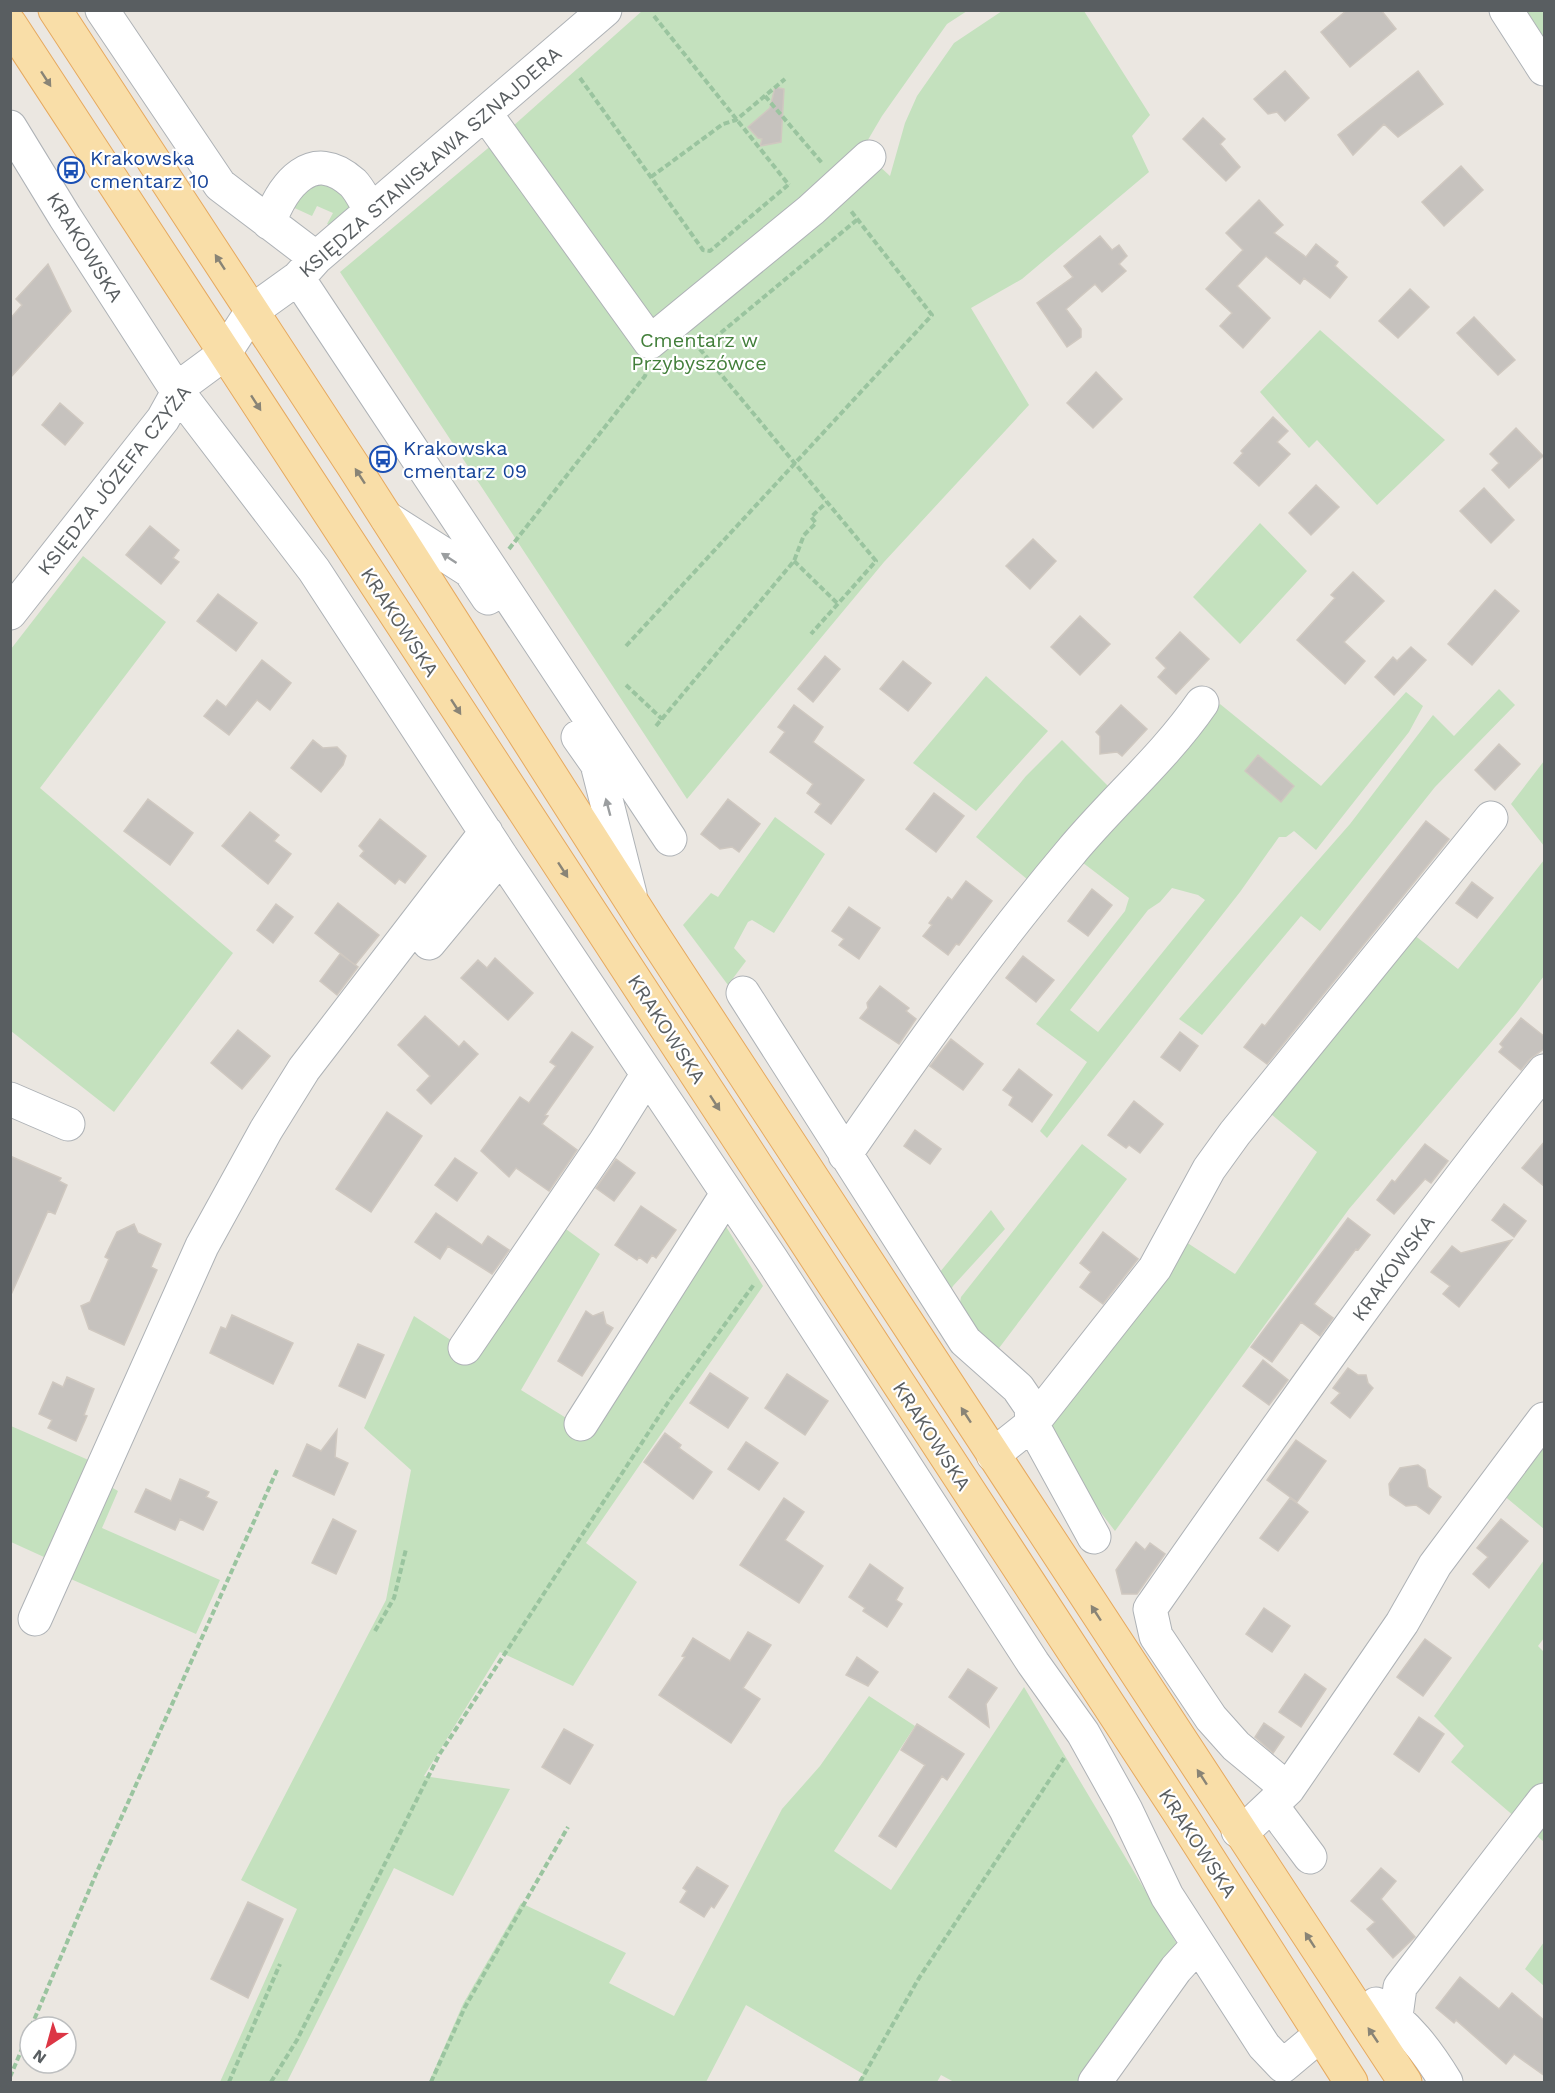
<svg xmlns="http://www.w3.org/2000/svg" width="1555" height="2093" font-family="'Work Sans',sans-serif">
  <style>
    .green { fill: #c4e1be; fill-rule: evenodd }
    .building { fill: #c6c2be; stroke: #cfc8c0; stroke-width: 1.5 }
    .lines { fill: none; stroke-linecap: round; stroke-linejoin: round }
    .minor-casing { stroke: #aeb2b6; stroke-width: 35 }
    .major-casing { stroke: #e6a95f; stroke-width: 35 }
    .path { stroke: #9ac49f; stroke-width: 4; stroke-dasharray: 6 3; stroke-linecap: butt }
    .minor { stroke: #fff; stroke-width: 33 }
    .major { stroke: #f9dea8; stroke-width: 33 }
    .oneway { fill: #898476 }
    .oneway2 { fill: #9b9ea0 }
    .labels { text-anchor: middle; stroke-width: 4.5; stroke-linejoin: round; paint-order: stroke }
    .transit-label { font-size: 20px; fill: #164399; stroke: #fff; text-anchor: start }
    .street-label { font-size: 20px; fill: #595e61; stroke: #fff }
    .park-label { font-size: 20px; fill: #427f3a; stroke: #fff }
  </style>
  <rect width="100%" height="100%" fill="#ebe7e1"/>
  <path class="green" d="M642,11H967L947,24L882,116L862,150L890,176L905,123L917,96L954,43L1002,11H1084L1150,115L1132,136L1149,172L1022,279L971,308L1029,405L884,562L687,799L340,272L493,144Z
    M1527,11H1544V38Z
    M320,183L339,188L354,210L329,225L327,224L333,213L317,206L312,216L288,205L295,195Z
    M1320,330L1445,440L1377,505L1317,440L1309,448L1260,392Z
    M1260,523L1307,571L1240,644L1193,597Z
    M83,556L166,622L40,788L233,953L114,1112L11,1031V649Z
    M986,676L1048,731L976,811L913,763Z
    M1499,689L1515,705L1435,787L1320,931L1301,916L1202,1035L1179,1019L1350,824L1433,715L1454,736Z
    M1406,692L1423,706L1409,732L1316,850L1294,831L1286,837H1279L1240,892L1047,1138L1040,1131L1087,1062L1036,1024L1125,911L1129,898L1078,859L1144,784L1220,704L1321,786ZM1172,888L1198,895L1205,900L1098,1032L1070,1010L1148,910L1160,902Z
    M1062,740L1114,792L1033,884L976,837L1026,776Z
    M1544,761V846L1511,804Z
    M775,817L825,854L774,933L752,920L748,922L734,948L746,961L728,985L683,925L711,893L718,897Z
    M1544,860V976L1516,1013L1349,1209L1115,1531L1075,1479L1065,1449L1056,1446L1048,1421L1186,1242L1235,1274L1317,1152L1265,1109L1409,931L1458,969Z
    M1082,1144L1127,1179L993,1356L958,1313L961,1297Z
    M991,1210L1005,1229L953,1286L948,1296L935,1278Z
    M720,1217L763,1286L586,1543L637,1582L573,1686L500,1652L424,1776L510,1789L453,1896L394,1868L287,2082H220L297,1909L241,1880L386,1600L411,1470L364,1428L414,1316L469,1352L555,1221L600,1254L521,1390L584,1429Z
    M11,1426L93,1462L55,1562L11,1542Z
    M1544,1440V1529L1502,1494Z
    M106,1484L118,1491L102,1528L220,1580L196,1634L64,1576Z
    M1544,1560V1638L1538,1646L1544,1652V1842L1451,1762L1464,1746L1434,1716Z
    M1024,1687L1177,1944L1079,2082H954L941,2075L937,2082H859L863,2074L746,2005L706,2082H429L463,2004L521,1903L626,1953L609,1983L674,2016L782,1809L820,1766L869,1696L915,1726L834,1851L891,1890Z
    M1544,1942V1986L1525,1969Z"/>
  <path class="building" d="M1347,10H1381L1396,29L1350,67L1321,32Z
    M1285,71L1309,98L1285,121L1277,112L1268,114L1254,99Z
    M1418,71L1443,104L1398,137L1384,124L1353,155L1338,135Z
    M775,87L784,89L781,142L760,146L762,139L758,138L748,127L770,108Z
    M1203,118L1225,139L1220,144L1240,167L1226,181L1183,139Z
    M1461,166L1483,190L1444,226L1422,202Z
    M1259,200L1283,225L1274,233L1306,257L1316,244L1338,262L1335,266L1347,277L1330,298L1304,278L1300,284L1266,256L1237,286L1270,318L1243,348L1220,326L1232,313L1206,289L1243,250L1226,233Z
    M1100,236L1112,250L1119,245L1127,256L1119,264L1126,271L1102,292L1095,284L1066,309L1081,329V337L1067,347L1037,303L1073,277L1064,266Z
    M48,264L71,311L10,378V319L22,305L16,299Z
    M1410,289L1429,307L1398,338L1379,321Z
    M1474,317L1515,360L1498,375L1457,333Z
    M1096,372L1122,399L1093,428L1067,403Z
    M60,403L83,423L65,445L42,425Z
    M1273,417L1288,431L1277,442L1290,454L1259,486L1234,463L1243,453L1241,451Z
    M1516,428L1543,456L1509,488L1492,470L1499,463L1490,454Z
    M1316,485L1339,507L1311,535L1289,513Z
    M1484,488L1514,520L1491,543L1460,511Z
    M150,526L179,550L173,558L179,562L161,584L126,555Z
    M1033,539L1056,561L1030,589L1006,566Z
    M1353,572L1384,601L1344,642L1365,661L1345,684L1297,640L1335,598L1331,595Z
    M1495,590L1519,611L1472,665L1448,644Z
    M218,594L257,623L236,651L197,621Z
    M1080,616L1110,644L1080,675L1051,647Z
    M1180,632L1209,659L1176,694L1158,677L1166,668L1156,658Z
    M1411,647L1426,660L1394,695L1375,677L1393,657L1397,661Z
    M825,656L840,669L813,702L798,689Z
    M262,660L291,683L270,710L257,700L229,735L204,716L217,700L226,707Z
    M903,661L931,683L908,711L880,689Z
    M794,705L823,727L813,742L864,780L831,824L815,812L821,804L807,793L813,784L770,752L785,732L778,727Z
    M1121,705L1147,729L1122,756L1117,752L1100,754V736L1096,732Z
    M313,740L323,748L337,747L346,756L343,765L321,792L291,768Z
    M1499,744L1520,764L1495,790L1475,770Z
    M1258,755L1294,786L1281,802L1245,771Z
    M934,793L964,816L936,852L906,829Z
    M148,799L193,833L170,865L124,831Z
    M728,799L760,824L739,852L732,847L720,849L701,834Z
    M250,812L279,835L274,841L291,854L268,884L222,846Z
    M380,819L426,856L405,883L399,879L395,884L360,856L364,851L359,846Z
    M1426,821L1449,839L1267,1064L1244,1047L1262,1024L1265,1026Z
    M966,881L992,901L959,945L956,944L948,955L923,936L932,925L929,923L948,897L952,900Z
    M1472,882L1493,898L1477,918L1456,903Z
    M1092,889L1112,905L1088,936L1068,921Z
    M338,903L379,935L355,965L315,933Z
    M276,904L293,917L273,943L257,930Z
    M849,907L880,928L859,959L839,945L844,939L832,931Z
    M340,954L358,967L337,995L320,981Z
    M1023,956L1054,980L1036,1002L1006,978Z
    M495,958L533,993L508,1020L461,978L478,960L487,968Z
    M880,986L909,1008L906,1011L916,1019L899,1044L860,1018L868,1008L867,1003Z
    M425,1016L459,1047L464,1041L478,1054L431,1104L417,1090L430,1076L398,1045Z
    M1521,1018L1545,1037V1048L1530,1059L1521,1070L1499,1052L1503,1047L1500,1044Z
    M238,1030L270,1056L242,1089L211,1063Z
    M572,1032L593,1047L545,1115L548,1116L542,1124L577,1150L549,1191L516,1168L509,1177L481,1151L520,1097L529,1103L556,1066L550,1062Z
    M1180,1032L1198,1046L1180,1071L1161,1057Z
    M951,1039L983,1064L963,1090L930,1066Z
    M1019,1069L1052,1095L1032,1122L1009,1105L1013,1097L1003,1090Z
    M1134,1101L1163,1124L1140,1153L1129,1145L1126,1148L1108,1135Z
    M387,1112L422,1136L371,1212L336,1189Z
    M915,1130L941,1149L930,1164L904,1146Z
    M1545,1141V1187L1522,1168Z
    M1425,1144L1448,1161L1431,1183L1425,1179L1394,1214L1377,1200L1392,1180L1395,1182Z
    M10,1156L61,1178L59,1181L67,1185L55,1214L48,1211L10,1297Z
    M455,1158L477,1173L457,1201L435,1185Z
    M616,1159L635,1173L614,1201L596,1188Z
    M1504,1204L1526,1221L1514,1237L1492,1220Z
    M641,1206L676,1230L656,1258L652,1255L647,1263L639,1257L637,1260L615,1245Z
    M436,1213L482,1245L488,1236L509,1250L492,1274L448,1246L440,1259L415,1242Z
    M1348,1218L1370,1235L1358,1250L1356,1249L1314,1304L1333,1318L1320,1336L1301,1322L1272,1362L1251,1347Z
    M134,1224L138,1233L161,1244L151,1267L157,1270L124,1345L89,1329L81,1306L90,1302L109,1259L105,1257L117,1232Z
    M1103,1232L1138,1259L1103,1304L1080,1287L1091,1272L1080,1263Z
    M1512,1240L1459,1307L1443,1294L1450,1286L1431,1272L1452,1246L1461,1253Z
    M586,1311L593,1316L603,1312L606,1324L613,1328L582,1376L558,1361Z
    M232,1315L293,1343L273,1384L210,1353L221,1327L226,1329Z
    M358,1344L384,1355L365,1398L339,1386Z
    M1263,1360L1288,1380L1269,1405L1243,1386Z
    M1348,1368L1358,1375H1366L1368,1383L1373,1388L1350,1418L1331,1403L1340,1393L1333,1388Z
    M710,1373L748,1398L728,1428L690,1403Z
    M787,1374L828,1401L805,1435L765,1408Z
    M67,1377L94,1389L84,1415L87,1416L76,1441L48,1428L52,1420L39,1414L53,1382L63,1387Z
    M337,1430L335,1457L348,1463L334,1495L293,1476L307,1444L321,1451Z
    M665,1433L681,1445L679,1448L712,1472L693,1499L644,1462Z
    M1296,1440L1326,1461L1297,1502L1267,1480Z
    M746,1442L778,1463L759,1490L728,1469Z
    M1418,1465L1425,1470L1428,1487L1441,1497L1429,1514L1416,1505L1406,1506L1390,1495L1389,1484L1400,1468Z
    M180,1479L209,1492L206,1497L217,1502L203,1530L180,1519L175,1530L135,1512L146,1489L171,1501Z
    M784,1498L804,1512L785,1540L823,1566L799,1603L740,1565Z
    M1290,1498L1308,1512L1278,1551L1260,1538Z
    M333,1519L356,1531L336,1574L312,1563Z
    M1501,1519L1528,1541L1489,1588L1473,1574L1488,1557L1477,1548Z
    M1136,1542L1145,1550L1150,1543L1165,1554L1137,1594H1122L1116,1570Z
    M870,1564L903,1588L896,1600L902,1604L887,1627L863,1611L865,1608L849,1597Z
    M1264,1608L1290,1626L1272,1652L1246,1634Z
    M748,1632L771,1645L743,1688L760,1699L731,1743L659,1695L685,1657L682,1656L693,1638L730,1661Z
    M1425,1639L1451,1658L1423,1696L1397,1677Z
    M857,1657L878,1672L868,1686L846,1675Z
    M968,1669L997,1688L986,1704L989,1727L949,1697Z
    M1305,1674L1326,1689L1301,1727L1279,1712Z
    M1419,1717L1444,1734L1419,1772L1394,1754Z
    M1264,1723L1284,1737L1273,1753L1255,1737Z
    M917,1724L964,1754L947,1780L942,1776L896,1847L879,1836L925,1765L901,1750Z
    M564,1729L593,1745L570,1784L542,1767Z
    M697,1867L728,1886L714,1908L711,1906L704,1917L680,1902L687,1891L683,1888Z
    M1381,1868L1396,1881L1381,1899L1415,1937L1393,1958L1367,1929L1375,1922L1351,1901Z
    M248,1902L283,1919L248,1998L211,1979Z
    M1460,1977L1499,2009L1512,1993L1545,2021V2076L1514,2054L1506,2064L1456,2020L1454,2023L1436,2008Z"/>
  <g class="lines">
    <defs>
      <path id="minor" d="M102,10L220,185L316,258
        M1506,10L1544,69
        M485,113L650,342L811,210L869,157
        M10,127L65,217L178,392L314,570L501,856L772,1260L1033,1663L1083,1733L1126,1810L1167,1896L1264,2046L1283,2066L1320,2035
        M269,223C283,185 312,146 353,183C360,190 365,202 371,211
        M298,278L670,839
        M387,518L470,571L488,598
        M10,613L163,419L178,392L186,382L224,354L252,311L298,278L316,258L605,10
        M578,737L597,764L630,894
        M429,943L501,856
        M743,993L965,1341L1018,1388L1031,1407L1032,1424L993,1455
        M10,1099L68,1124
        M845,1155C916,1052 989,949 1070,853C1113,801 1164,758 1202,703
        M465,1348L605,1142L647,1075
        M581,1424L727,1194
        M1094,1537L1032,1424L1155,1268L1209,1169L1235,1133L1491,818
        M35,1619L202,1246L266,1130L304,1069L486,832
        M1288,1789L1402,1623L1435,1565L1544,1419
        M1272,1806L1310,1857
        M1238,1831L1250,1825L1288,1789L1236,1746L1211,1718L1156,1636L1150,1609C1278,1426 1405,1244 1544,1071
        M1376,2004C1407,2024 1427,2051 1446,2082
        M1396,2016L1400,1987L1544,1800
        M1095,2082L1176,1969L1197,1946"/>
      <path id="major" d="M55,10L354,467L649,929L1405,2082
        M10,24L1182,1817L1351,2082"/>
    </defs>
    <use href="#minor" class="minor-casing"/>
    <use href="#major" class="major-casing"/>
    <path class="path" d="M654,16L789,185
      M580,78L703,250L710,251L788,185
      M765,96L822,163
      M651,177L723,124L736,120L785,79
      M694,342L876,561L811,634
      M700,350L858,219
      M509,549L645,376L647,370
      M794,561L837,603
      M626,646L932,315L851,211
      M626,685L662,719
      M656,726L794,561L804,535L816,523L811,517L827,502
      M375,1631L394,1598L406,1549
      M31,2027L96,1874L277,1470
      M10,2077L30,2030
      M229,2082L280,1964
      M271,2082L297,2040L439,1755L669,1401L755,1283
      M431,2082L465,2007L568,1827
      M860,2082L919,1978L1064,1758"/>
    <use href="#minor" class="minor"/>
    <use href="#major" class="major"/>
  </g>
  <defs><path id="oneway-solid" d="M-6-.8H1V-3.2L6.5 0L1 3.2V.8H-6Z" transform="scale(1.5)"/></defs>
  <g class="oneway">
    <use href="#oneway-solid" transform="translate(46 79) rotate(57)"/>
    <use href="#oneway-solid" transform="translate(220 262) rotate(-123)"/>
    <use href="#oneway-solid" transform="translate(256 403) rotate(57)"/>
    <use href="#oneway-solid" transform="translate(360 476) rotate(-123)"/>
    <use href="#oneway-solid" transform="translate(456 707) rotate(57)"/>
    <use href="#oneway-solid" transform="translate(563 870) rotate(57)"/>
    <use href="#oneway-solid" transform="translate(715 1103) rotate(57)"/>
    <use href="#oneway-solid" transform="translate(966 1415) rotate(-123)"/>
    <use href="#oneway-solid" transform="translate(1096 1613) rotate(-123)"/>
    <use href="#oneway-solid" transform="translate(1202 1777) rotate(-123)"/>
    <use href="#oneway-solid" transform="translate(1310 1940) rotate(-123)"/>
    <use href="#oneway-solid" transform="translate(1373 2035) rotate(-124)"/>
  </g>
  <g class="oneway2">
    <use href="#oneway-solid" transform="translate(449 558) rotate(-147)"/>
    <use href="#oneway-solid" transform="translate(608 807) rotate(-105)"/>
  </g>
  <defs>
    <symbol id="bus-ring" viewBox="-11 -11 22 22"><circle r="9.5" fill="#fff" stroke="#1a4fb4" stroke-width="1.5"/><path d="M-5-6H5V4H4V6H2V4H-2V6H-4V4H-5ZM-3.5-4V0h7V-4ZM-3.5 1.2v1.5H-2V1.2ZM2 1.2v1.5H3.5V1.2Z" fill="#1a4fb4"/></symbol>
  </defs>
  <g fill-rule="evenodd">
    <use href="#bus-ring" x="56" y="155" width="30" height="30"/>
    <use href="#bus-ring" x="368" y="444" width="30" height="30"/>
  </g>
  <g class="labels">
    <g class="transit-label">
      <text x="90" y="165">Krakowska<tspan x="90" dy="23">cmentarz 10</tspan></text>
      <text x="403" y="455">Krakowska<tspan x="403" dy="23">cmentarz 09</tspan></text>
    </g>
    <g class="street-label">
      <text transform="translate(430 162) rotate(-41)" y="7">KSIĘDZA STANISŁAWA SZNAJDERA</text>
      <text transform="translate(85 247) rotate(58)" y="7">KRAKOWSKA</text>
      <text transform="translate(114 480) rotate(-52)" y="7">KSIĘDZA JÓZEFA CZYŻA</text>
      <text transform="translate(400 622) rotate(57)" y="7">KRAKOWSKA</text>
      <text transform="translate(667 1029) rotate(57)" y="7">KRAKOWSKA</text>
      <text transform="translate(1393 1268) rotate(-54)" y="7">KRAKOWSKA</text>
      <text transform="translate(932 1436) rotate(57)" y="7">KRAKOWSKA</text>
      <text transform="translate(1198 1843) rotate(57)" y="7">KRAKOWSKA</text>
    </g>
    <g class="park-label">
      <text x="699" y="347">Cmentarz w<tspan x="699" dy="23">Przybyszówce</tspan></text>
    </g>
  </g>
  <rect width="1555" height="2093" fill="none" stroke="#595e61" stroke-width="24"/>
  <g transform="translate(48 2045) rotate(216)"><circle r="28" fill="#ffffff" stroke="#bdbfc0" stroke-width="1.5"/>
  <path d="M0-4.5L10 22L0 15L-10 22Z" fill="#dc3645"/>
  <text y="-9" font-size="16" font-weight="bold" text-anchor="middle" fill="#595e61">N</text>
  </g>
</svg>
